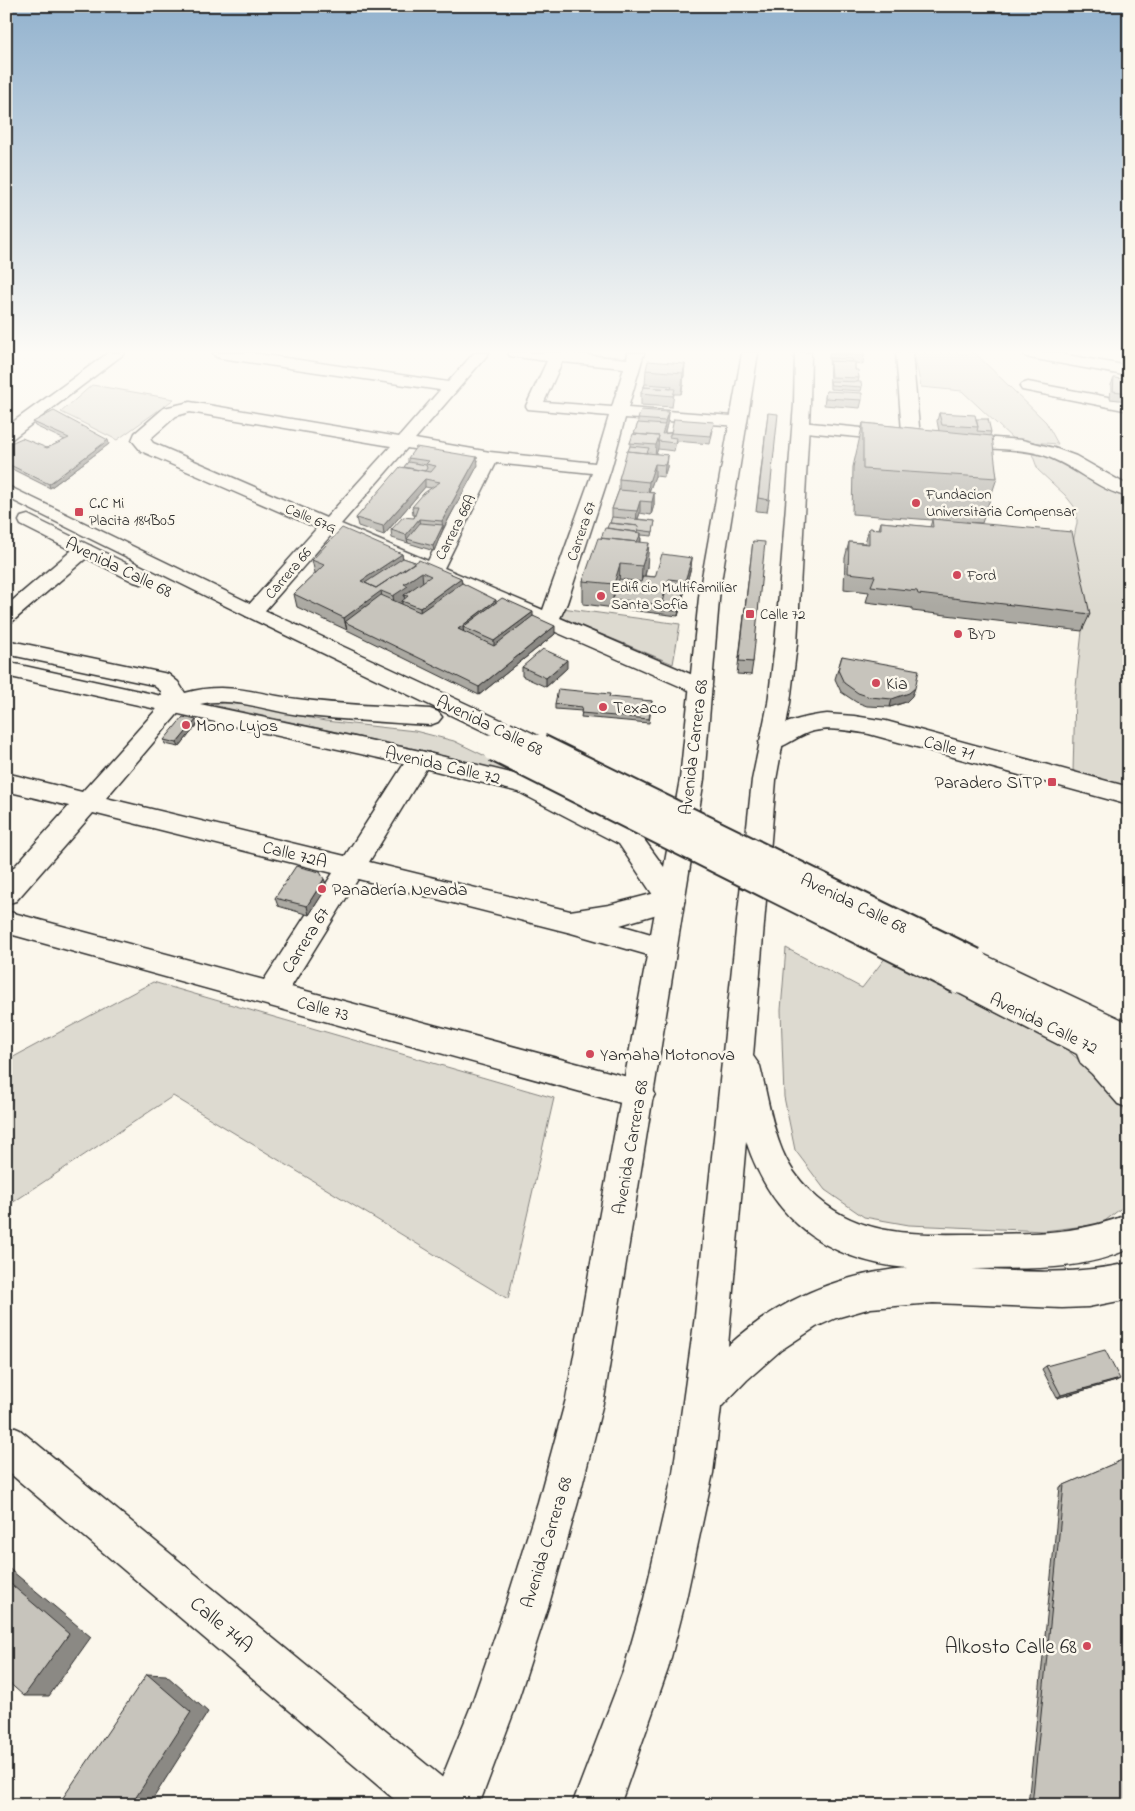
<svg xmlns="http://www.w3.org/2000/svg" width="1135" height="1811" font-family="'Indie Flower',sans-serif">
  <style>
    .green { fill: #dddad0; stroke: #84827e }
    .lines { fill: none; stroke-linecap: round; stroke-linejoin: round }
    .minor-casing { stroke: #2b2b2b; stroke-width: 3 }
    .major-casing { stroke: #2b2b2b; stroke-width: 3 }
    .minor { fill: #fbf7ec; fill-rule: evenodd }
    .major { fill: #fbf7ec; fill-rule: evenodd }
    .major-bridge-far1-casing { stroke: #2b2b2b; stroke-width: 24; stroke-linecap: butt }
    .major-bridge-casing { stroke: #2b2b2b; stroke-width: 31; stroke-linecap: butt }
    .major-bridge-far1 { stroke: #fbf7ec; stroke-width: 21 }
    .major-bridge { stroke: #fbf7ec; stroke-width: 27 }
    .wall { fill: #aba9a2; stroke: #2b2b2b }
    .shaded-wall { fill: #8b8984; stroke: #2b2b2b }
    .building { fill: #c7c4bc; stroke: #2b2b2b }
    .poi-dot { fill: #d1495b; stroke: #fbf7ec; stroke-width: 2 }
    .labels { text-anchor: middle; stroke-width: 5; stroke-linejoin: round; paint-order: stroke }
    .far-poi-label { font-size: 15px; fill: #2b2b2b; stroke: #fbf7ec; text-anchor: start }
    .far-street-label { font-size: 15px; fill: #2b2b2b; stroke: #fbf7ec }
    .street-label { font-size: 18px; fill: #2b2b2b; stroke: #fbf7ec }
    .poi-label { font-size: 18px; fill: #2b2b2b; stroke: #fbf7ec; text-anchor: start }
    .near-street-label { font-size: 21px; fill: #2b2b2b; stroke: #fbf7ec }
    .near-poi-label { font-size: 21px; fill: #2b2b2b; stroke: #fbf7ec; text-anchor: end }
  </style>
  <rect width="100%" height="100%" fill="#fbf7ec"/>
  <filter id="ink" filterUnits="userSpaceOnUse"><feTurbulence type="fractalNoise" baseFrequency=".02" numOctaves="2"/><feDisplacementMap in="SourceGraphic" scale="10" xChannelSelector="R" yChannelSelector="G"/><feConvolveMatrix kernelMatrix="1 2 1 2 8 2 1 2 1" color-interpolation-filters="sRGB"/></filter>
  <g filter="url(#ink)">
    <path class="green" d="M914,353H975L1046,422L1058,444L1015,441L962,391L921,387Z
      M92,385L174,399L117,440L61,412Z
      M1031,451L1055,459L1129,496V787L1073,772L1075,696L1082,631L1072,547L1077,523V510L1065,495L1038,470Z
      M562,608L680,624L673,664L560,617Z
      M223,703L248,705L325,721L415,731L454,741L529,777L411,748L212,705Z
      M786,948L862,988L886,957L1066,1049L1106,1083L1129,1117V1192L1124,1206L1101,1224L1044,1231L909,1225L864,1217L825,1190L795,1150L784,1097L781,1010Z
      M153,982L554,1098L508,1299L173,1096L6,1207V1061Z"/>
    <g class="lines">
      <defs>
        <path id="minor" d="M108,353H125L12,439L6,440V427Z
          M213,353H252L448,382L474,353H489L415,439L490,452L595,463L609,416L528,409L526,406L547,361L510,356L508,353H566L627,359L628,353H644L628,408L745,417L747,421L745,425L739,426L625,418L611,469L567,603L560,618L709,682L712,687L709,692L701,694L693,692L332,534L260,616L253,618L246,616L243,612L246,608L317,528L141,451L132,440L135,433L164,408L190,402L399,437L440,390L220,358L215,356ZM562,362L624,368L612,407L544,402ZM190,412L391,446L326,518L153,443L150,439L176,416ZM407,448L479,460L428,561L341,524ZM496,463L592,473L543,610L444,568Z
          M896,353H912L920,437L917,441C910,442 906,439 899,441L795,431L793,427L795,423L801,422L902,432Z
          M1023,353H1056L1129,366V376L1030,358L1025,356Z
          M1028,382L1129,401V411L1022,390L1020,387L1022,384Z
          M954,435L1022,440L1054,448L1076,456L1129,486V497C1097,490 1074,465 1043,455C1012,446 979,451 948,444L945,440L948,436Z
          M84,544L91,546L94,550L91,554L13,621L6,623V606L77,546Z
          M173,698L181,700L185,705L181,710L106,798L345,856L411,753L420,751L429,753L432,759L369,862L570,911L609,905L671,889L681,893L685,900L681,907L620,925L672,940L676,948L672,956L662,959L571,933L358,879L291,987L639,1080L650,1084L655,1094L650,1104L639,1108L6,933V911L264,980L333,873L93,813L16,901L6,904V876L69,806L6,791V773L82,792L165,700Z
          M827,714L854,716L886,721L1129,787V805L869,734C851,731 832,727 814,731C795,735 782,753 763,748L759,742C770,724 807,716 827,714Z
          M6,1424L20,1430L455,1788L462,1805H401L6,1470Z"/>
        <path id="major" d="M742,353H758L720,588L704,779L604,1399L578,1502L549,1604L516,1706L479,1805H431L471,1706L506,1604L538,1502L566,1399L657,901L619,844L519,792L420,767L6,676V662L162,696L161,691L153,685L6,654V640L168,674L178,682L185,693C228,681 255,694 297,699C341,705 386,706 430,709L438,712L442,717L438,722L430,725C386,722 343,720 299,715C266,711 234,696 200,704L420,751L535,779L637,830L664,867L680,779L700,588Z
          M795,353H811L810,404L797,644L790,703L776,780L753,1056L760,1066C767,1094 771,1123 782,1150C788,1165 798,1179 810,1191C858,1239 917,1234 980,1234C1035,1233 1077,1235 1129,1214V1249C1078,1272 1026,1268 972,1269C1028,1272 1073,1275 1129,1263V1299L1088,1307L1062,1308L933,1303L871,1308L836,1318L816,1327L781,1350L747,1380L721,1407L713,1473L686,1599L668,1669L620,1805H572L624,1669L644,1599L673,1473L695,1316L752,780L768,703L775,644L794,404ZM746,1141C772,1219 824,1260 907,1268C839,1274 778,1300 728,1346Z
          M6,485L260,608L514,726L518,732L514,738L506,740L498,738L246,616L6,497Z
          M28,515L148,574L151,578L148,582L141,584L134,582L21,525L19,521L21,517Z
          M974,950L1129,1023V1108L1118,1104L1092,1074L1081,1064L1077,1054L949,988L944,980L949,972L959,968L963,970L960,962L964,954Z"/>
      </defs>
      <use href="#minor" class="minor-casing"/>
      <use href="#major" class="major-casing"/>
      <use href="#minor" class="minor"/>
      <use href="#major" class="major"/>
      <defs>
        <path id="major-bridge-far1" d="M506,732L541,749
          M490,745L499,749"/>
        <path id="major-bridge" d="M496,748L959,980
          M539,748L974,962"/>
      </defs>
      <use href="#major-bridge-far1" class="major-bridge-far1-casing"/>
      <use href="#major-bridge" class="major-bridge-casing"/>
      <use href="#major-bridge-far1" class="major-bridge-far1"/>
      <use href="#major-bridge" class="major-bridge"/>
    </g>
    <path class="wall" d="M829,353H864L863,364L855,363V370L859,378L858,382L862,387L861,391L830,389Z
      M685,364L683,385L681,394H674L672,407L641,405V393L645,384L646,370Z
      M1114,378L1129,380V398L1128,401L1110,399L1111,385Z
      M826,391L862,400L860,408L824,405Z
      M668,412L667,424L665,433L713,430L710,444L676,441L674,451L658,449L656,454L668,455L667,467L664,477L655,476L649,492L654,493V505L651,515L640,513L638,519L655,521L652,536L641,535V542L647,567L645,576L655,577L692,558L691,567L678,616L583,604V581L601,538L610,523L612,517V509L619,490V479L630,446V443L634,434L638,423V419Z
      M768,413L769,500L767,512L756,511Z
      M939,413L976,419L991,432L990,435L997,478L982,523L966,522L1090,614L1082,631L912,611V608L866,602L869,592L844,589L845,558L849,542L865,543L869,528L879,529L881,522L930,527L932,520L852,514L853,467L863,423L939,431L937,421Z
      M33,422L109,444L50,488L6,466V445L47,448L65,440L35,426Z
      M408,458L478,465L443,529L434,551L392,538L391,530L414,518L415,515H413L412,507L431,488L425,487L384,535L358,526L356,518L404,467L408,462Z
      M753,541V662L751,675L737,674Z
      M402,554L403,558L461,578L462,583L496,603L533,616L555,634L479,695L347,630L297,607L294,594L316,573H315L312,560Z
      M842,656L912,696L906,702L890,707L867,706L856,702L841,692L835,679Z
      M522,667L567,668L546,687L522,676Z
      M652,701L649,723L581,717L582,711L555,709V704Z
      M198,724L179,747L165,744L164,740Z
      M324,879L327,887L309,915L278,906L275,898Z
      M1046,1366L1116,1381L1057,1398L1042,1369Z
      M1129,1457V1805H1028L1060,1487Z"/>
    <path class="shaded-wall" d="M685,364L683,385L681,394L683,373Z
      M668,412L667,424L662,442V434Z
      M659,436L658,448L655,457L656,445Z
      M108,440L109,444L50,488L49,484Z
      M668,455L667,467L664,477L665,465Z
      M477,457L478,465L443,529L442,521Z
      M655,464V476L648,494L649,482Z
      M425,479V487L384,535L383,526Z
      M654,493V505L651,515L652,502Z
      M640,501V513L636,523L637,511Z
      M419,519L420,527L407,539L408,543L406,535Z
      M443,525V529L434,551L433,546Z
      M641,533L640,545L632,553Z
      M649,543L647,567L641,590L642,566Z
      M402,554L404,566L370,589L361,581Z
      M692,558L691,567L678,616L685,581Z
      M620,564L619,587L613,599L614,584Z
      M422,572L423,585L408,596L404,595L405,602L402,601V604L395,609L393,596L404,584Z
      M461,578L463,591L421,621L420,608Z
      M381,591L383,603L345,622L347,630L344,618L377,592Z
      M496,600V608L463,627L464,634L458,629Z
      M533,612V624L494,654V641Z
      M555,626V634L479,695V687Z
      M567,660V668L546,687V678Z
      M915,688L912,696L906,702L890,707L892,699Z
      M196,720L198,724L179,747L177,743Z
      M324,879L327,887L309,915L307,906Z
      M1120,1379L1116,1381L1057,1398L1061,1395Z
      M6,1566L91,1637L49,1696H24L6,1580Z
      M147,1674L166,1675L208,1712L149,1805H131Z"/>
    <path class="building" d="M830,353H864L865,356L830,354Z
      M829,358L852,359L853,362L830,361V365Z
      M648,361L685,364L683,373L646,370Z
      M830,361L855,362V370H858L859,378L831,377Z
      M1114,378L1129,380V393L1113,391Z
      M830,381L861,382L862,387L831,385Z
      M645,384L672,386L671,389L644,387Z
      M643,387L675,389L673,396L641,393Z
      M826,391L862,393V400L825,398Z
      M641,410L668,412L665,421L638,419Z
      M54,411L108,440L49,484L6,463V445L22,438L47,448L69,438L33,422Z
      M768,413L778,414L769,500L758,498Z
      M939,413L975,415L978,427L942,425Z
      M674,419L714,422L711,436L671,433Z
      M976,419H988L991,432L977,431L978,427Z
      M638,423L665,425L662,434L671,433L669,437L676,438L675,443L658,441L659,436L634,434Z
      M863,423L992,436L997,478L863,469Z
      M633,434L659,436L656,445L630,443Z
      M630,446L649,448L647,453L628,451Z
      M416,447L477,457L442,521L419,519L406,535L391,530L403,517L414,518L418,507H412L424,493L440,482L425,479L383,526L356,518L400,467L431,472L436,466L426,464L429,461L408,458Z
      M627,451L668,455L665,465L655,464L649,482L619,479Z
      M408,462L426,465L427,468L425,471L404,467Z
      M619,490L654,493L652,502L640,501L637,511L612,509Z
      M612,517L655,521L653,532L638,530L639,526L610,523Z
      M932,519L1072,532L1090,614L918,594L917,591L871,586L875,576L848,573L849,542L869,544V528L881,529V522L933,527Z
      M420,523L443,525L433,546L407,539Z
      M609,523L639,526L637,532L607,528Z
      M342,528L402,554L361,581L376,588L419,560L461,578L420,608L402,601L408,596L404,595L431,576L422,572L404,584L408,586L393,596L381,591L344,618L294,594L324,565L312,560Z
      M605,528L641,533L637,542L601,538Z
      M598,538L649,543L642,566L620,564L614,584L583,581Z
      M753,541L765,542L753,662L739,661Z
      M662,554L692,558L685,581L669,579L661,605L613,599L619,579L641,582L643,576L655,577Z
      M403,558L415,562L376,588L365,583Z
      M462,583L496,600L458,629L494,646L533,616L555,626L479,687L345,622L381,595L420,612Z
      M668,583L685,585L678,611L661,610Z
      M502,598L533,612L494,641L463,627Z
      M543,649L567,660L546,678L522,667Z
      M842,656L919,670L915,688L909,693L892,699L870,697L858,693L844,683L838,670Z
      M558,689L610,694L609,697L652,701L649,719L581,713L582,707L555,704Z
      M183,717L196,720L177,743L164,740Z
      M296,866L320,872L324,879L307,906L275,898Z
      M1105,1350L1120,1379L1061,1395L1046,1366Z
      M1129,1457V1805H1032L1064,1485Z
      M6,1580L69,1634L24,1696L6,1680Z
      M147,1674L191,1712L131,1805H58Z"/>
  </g>
  <linearGradient id="sky" x2="0" y2="1"><stop stop-color="#92b2ce"/><stop offset="0.58" stop-color="#fdfbf6"/><stop offset="1" stop-color="#fdfbf6" stop-opacity="0"/></linearGradient>
  <rect width="1135" height="607" fill="url(#sky)"/>
  <g class="poi-dot">
    <circle cx="916" cy="503" r="5"/>
    <rect x="74" y="507" width="10" height="10" rx="2.5"/>
    <circle cx="957" cy="575" r="5"/>
    <circle cx="601" cy="596" r="5"/>
    <rect x="745" y="609" width="10" height="10" rx="2.5"/>
    <circle cx="958" cy="634" r="5"/>
    <circle cx="876" cy="683" r="5"/>
    <circle cx="603" cy="707" r="5"/>
    <circle cx="186" cy="725" r="5"/>
    <rect x="1047" y="777" width="10" height="10" rx="2.5"/>
    <circle cx="322" cy="889" r="5"/>
    <circle cx="590" cy="1054" r="5"/>
    <circle cx="1087" cy="1646" r="5"/>
  </g>
  <g class="labels">
    <g class="far-poi-label">
      <text x="926" y="499">Fundacion<tspan x="926" dy="17">Universitaria Compensar</tspan></text>
      <text x="89" y="508">C.C Mi<tspan x="89" dy="17">Placita 184B05</tspan></text>
      <text x="967" y="580">Ford</text>
      <text x="611" y="592">Edificio Multifamiliar<tspan x="611" dy="17">Santa Sofía</tspan></text>
      <text x="760" y="619">Calle 72</text>
      <text x="968" y="639">BYD</text>
    </g>
    <g class="far-street-label">
      <text transform="translate(311 518) rotate(23)" y="5">Calle 67G</text>
      <text transform="translate(455 527) rotate(-63)" y="5">Carrera 66A</text>
      <text transform="translate(581 531) rotate(-71)" y="5">Carrera 67</text>
      <text transform="translate(288 573) rotate(-49)" y="5">Carrera 66</text>
    </g>
    <g class="street-label">
      <text transform="translate(119 567) rotate(26)" y="6">Avenida Calle 68</text>
      <text transform="translate(490 725) rotate(26)" y="6">Avenida Calle 68</text>
      <text transform="translate(693 747) rotate(-83)" y="6">Avenida Carrera 68</text>
      <text transform="translate(949 747) rotate(15)" y="6">Calle 71</text>
      <text transform="translate(443 765) rotate(13)" y="6">Avenida Calle 72</text>
      <text transform="translate(295 854) rotate(14)" y="6">Calle 72A</text>
      <text transform="translate(854 903) rotate(26)" y="6">Avenida Calle 68</text>
      <text transform="translate(305 940) rotate(-58)" y="6">Carrera 67</text>
      <text transform="translate(323 1008) rotate(15)" y="6">Calle 73</text>
      <text transform="translate(1044 1023) rotate(26)" y="6">Avenida Calle 72</text>
      <text transform="translate(630 1147) rotate(-80)" y="6">Avenida Carrera 68</text>
      <text transform="translate(546 1542) rotate(-73)" y="6">Avenida Carrera 68</text>
    </g>
    <g class="poi-label">
      <text x="886" y="689">Kia</text>
      <text x="613" y="713">Texaco</text>
      <text x="196" y="731">Mono Lujos</text>
      <text x="1042" y="788" text-anchor="end">Paradero SITP</text>
      <text x="332" y="895">Panadería Nevada</text>
      <text x="600" y="1060">Yamaha Motonova</text>
    </g>
    <g class="near-street-label">
      <text transform="translate(222 1624) rotate(40)" y="7">Calle 74A</text>
    </g>
    <g class="near-poi-label">
      <text x="1077" y="1653">Alkosto Calle 68</text>
    </g>
  </g>
  <rect width="1135" height="1811" fill="none" stroke="#fbf7ec" stroke-width="25"/>
  <rect x="12" y="12" width="1110" height="1786" fill="none" stroke="#2b2b2b" stroke-width="2" filter="url(#ink)"/>
</svg>
